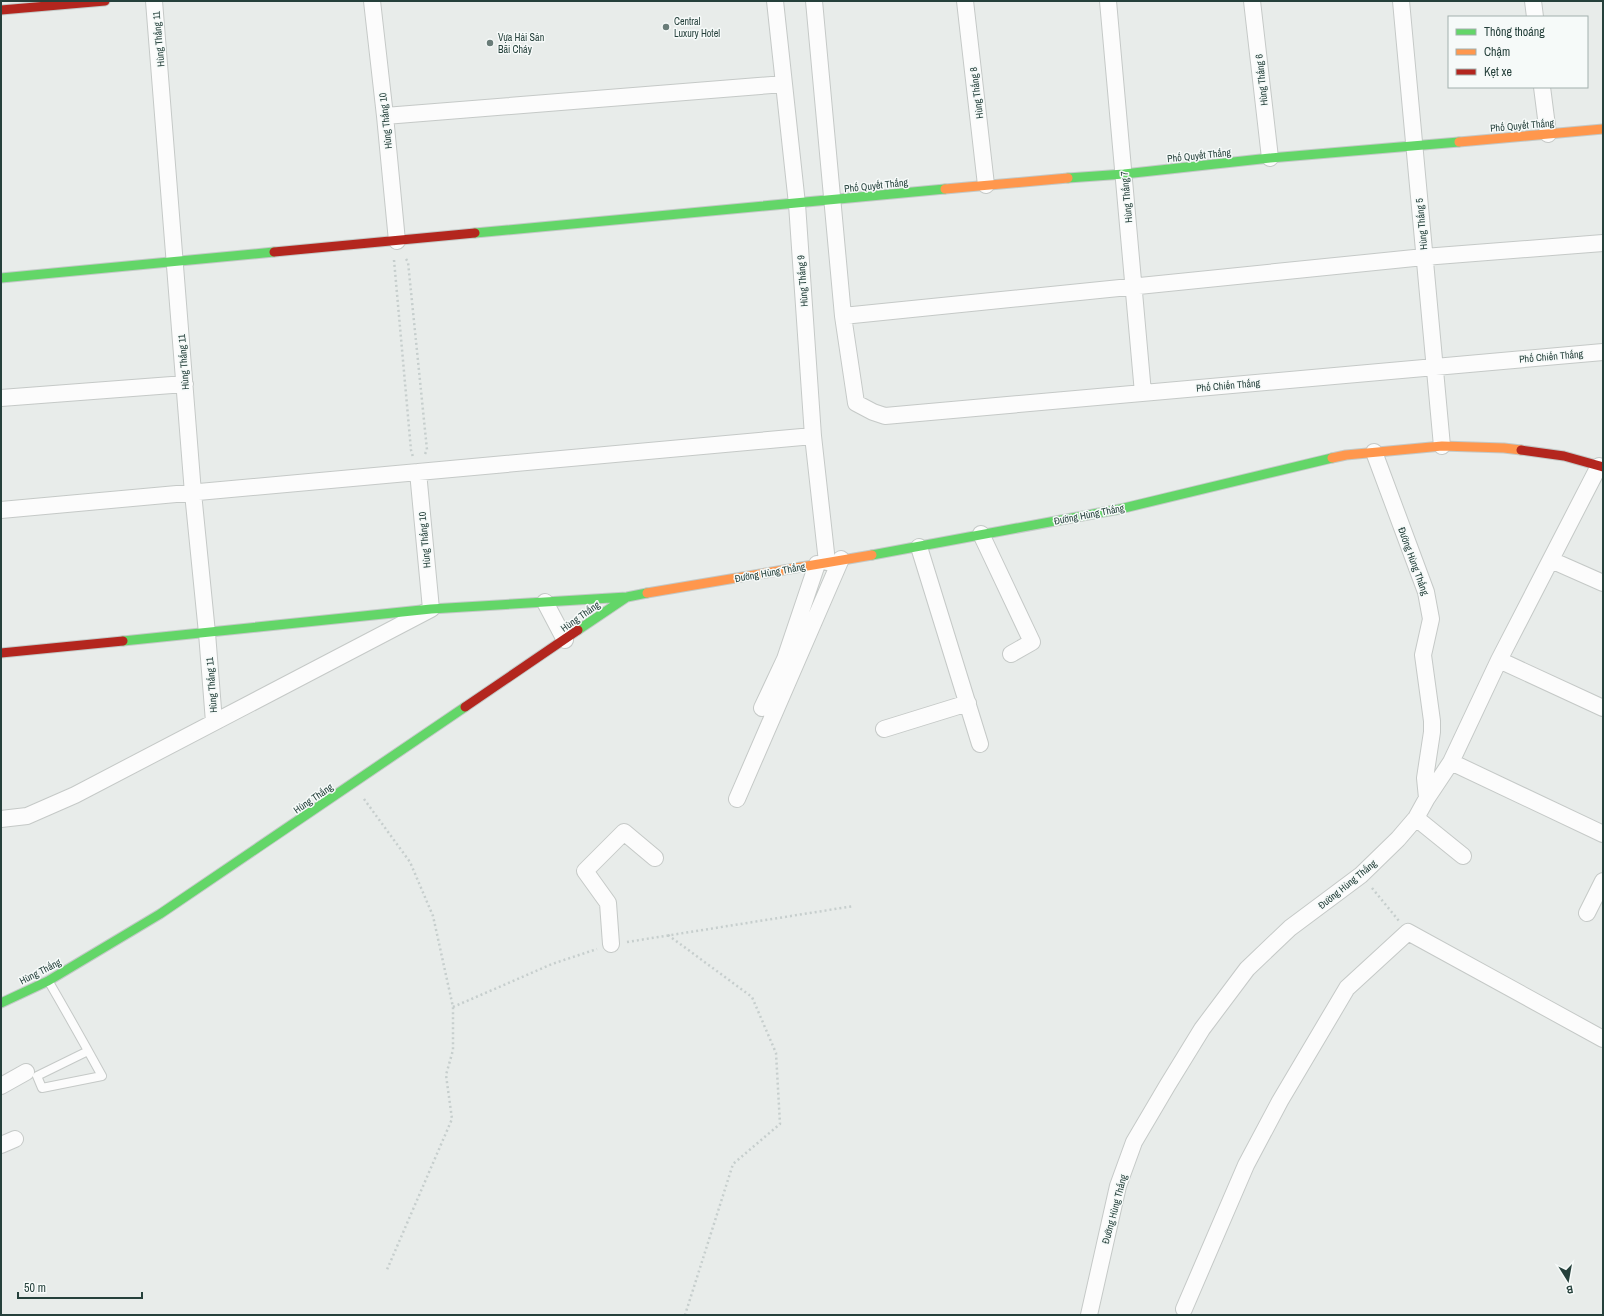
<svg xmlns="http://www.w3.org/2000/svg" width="1604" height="1316" font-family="'Archivo Narrow',sans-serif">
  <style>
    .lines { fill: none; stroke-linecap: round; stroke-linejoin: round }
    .lane-casing { stroke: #c5c9c7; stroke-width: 10 }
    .street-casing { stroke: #c5c9c7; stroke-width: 18 }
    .fast-casing { stroke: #c3c9c7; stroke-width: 11 }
    .slow-casing { stroke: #c3c9c7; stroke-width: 11 }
    .jam-casing { stroke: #c3c9c7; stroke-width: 11 }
    .path { stroke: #c6cecd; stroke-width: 2.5; stroke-dasharray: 2 3; stroke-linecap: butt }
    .lane { stroke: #fcfcfc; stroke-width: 8 }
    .street { stroke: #fcfcfc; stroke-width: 16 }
    .fast { stroke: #63d668; stroke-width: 9 }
    .slow { stroke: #ff974d; stroke-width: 9 }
    .jam { stroke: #b3261e; stroke-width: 9 }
    .poi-dot { fill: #697c78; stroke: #f6faf9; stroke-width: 1.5 }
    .labels { text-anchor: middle; stroke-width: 3; stroke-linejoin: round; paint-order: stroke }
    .poi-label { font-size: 10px; fill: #25403b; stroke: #f6faf9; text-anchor: start }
    .street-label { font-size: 10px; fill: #25403b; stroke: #f6faf9 }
  </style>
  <rect width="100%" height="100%" fill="#e8ecea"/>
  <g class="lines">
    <defs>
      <path id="lane" d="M49,982C67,1013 85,1045 102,1076L42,1088L37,1076L88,1051"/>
      <path id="street" d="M154,1L193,493L207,633L214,722
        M372,1L385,116L397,241
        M775,1L797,204L813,436L827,562
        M814,1L843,316L856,403L873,412L885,416L1603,352
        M965,1L986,185
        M1108,1L1143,393
        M1252,1L1270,158
        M1401,1L1442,446
        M1533,1L1535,17
        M1542,87L1548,134
        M385,116L784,84
        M843,316L1424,257L1603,243
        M1,398L185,384
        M1,510L813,436
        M981,534L1032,642L1011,654
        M919,547L980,744
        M1551,560L1603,583
        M545,602L565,640
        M1499,660L1603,708
        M762,708L785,659L817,564
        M884,729L968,703
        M1451,762L1603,834
        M1427,798L1451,762L1499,660L1599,466
        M737,799L841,559
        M1416,818L1463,856
        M1,819L27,816L75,795L431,609L418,472
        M1587,913L1603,881
        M611,944L608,903L585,871L624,832L655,858
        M1,1086L26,1072
        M1,1145L15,1139
        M1184,1309L1246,1165L1280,1101L1347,988L1408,932L1603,1039
        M1089,1315L1118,1186L1134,1142L1167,1086L1202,1029L1247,969L1290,928L1361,875L1398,839L1416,818L1427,798L1425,778L1432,732V721L1423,655L1431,619L1426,592L1374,452"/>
      <path id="fast" d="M1068,178L1124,174L1270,158L1459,142
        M475,233L945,189
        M1,278L274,252
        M872,555L1120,509L1332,458
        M578,630L627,597
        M123,641L431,609L627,597L647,593
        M1,1003L48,981L160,914L465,707"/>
      <path id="slow" d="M1459,142L1603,129
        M945,189L1068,178
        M1332,458L1346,455L1442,446L1504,448L1521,450
        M647,593L872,555"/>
      <path id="jam" d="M1,10L105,1
        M274,252L475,233
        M1521,450L1564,456L1603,467
        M1,653L123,641
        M465,707L578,630"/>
    </defs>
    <use href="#lane" class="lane-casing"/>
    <use href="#street" class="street-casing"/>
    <use href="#fast" class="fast-casing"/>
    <use href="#slow" class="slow-casing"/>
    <use href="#jam" class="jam-casing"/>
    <path class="path" d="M406,259L408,262L427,450L424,456
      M394,260L411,450L413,457
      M364,799L410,862L433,916L453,1007V1050L446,1075L452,1119L386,1272
      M1372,888L1399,921
      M668,935L752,997L776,1053L780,1124L733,1164L685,1315
      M627,942L854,906
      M453,1007L552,964L597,949"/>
    <use href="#lane" class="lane"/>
    <use href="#street" class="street"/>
    <use href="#fast" class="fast"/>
    <use href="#slow" class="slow"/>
    <use href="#jam" class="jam"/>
  </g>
  <g class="poi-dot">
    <circle cx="666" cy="27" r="4"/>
    <circle cx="490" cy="43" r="4"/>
  </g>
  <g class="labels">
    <g class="poi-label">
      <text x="674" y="25">Central<tspan x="674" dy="12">Luxury Hotel</tspan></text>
      <text x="498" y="41">Vựa Hải Sản<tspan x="498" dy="12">Bãi Cháy</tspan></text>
    </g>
    <g class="street-label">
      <text transform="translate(158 39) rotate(-95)" y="4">Hùng Thắng 11</text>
      <text transform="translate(1261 80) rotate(-96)" y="4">Hùng Thắng 6</text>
      <text transform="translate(976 93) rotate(-97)" y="4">Hùng Thắng 8</text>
      <text transform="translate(385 121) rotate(-96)" y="4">Hùng Thắng 10</text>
      <text transform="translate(1522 125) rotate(-5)" y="4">Phố Quyết Thắng</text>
      <text transform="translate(1199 155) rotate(-6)" y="4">Phố Quyết Thắng</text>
      <text transform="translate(876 185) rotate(-6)" y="4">Phố Quyết Thắng</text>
      <text transform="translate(1126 197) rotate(-95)" y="4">Hùng Thắng 7</text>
      <text transform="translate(1421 224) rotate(-95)" y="4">Hùng Thắng 5</text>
      <text transform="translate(802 281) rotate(-94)" y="4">Hùng Thắng 9</text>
      <text transform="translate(1551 356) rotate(-5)" y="4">Phố Chiến Thắng</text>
      <text transform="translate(183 362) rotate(-94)" y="4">Hùng Thắng 11</text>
      <text transform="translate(1228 385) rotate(-5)" y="4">Phố Chiến Thắng</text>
      <text transform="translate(1089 514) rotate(-11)" y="4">Đường Hùng Thắng</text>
      <text transform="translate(424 540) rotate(-95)" y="4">Hùng Thắng 10</text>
      <text transform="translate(1414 561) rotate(70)" y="4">Đường Hùng Thắng</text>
      <text transform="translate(770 572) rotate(-10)" y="4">Đường Hùng Thắng</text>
      <text transform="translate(580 616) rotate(-35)" y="4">Hùng Thắng</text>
      <text transform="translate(211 685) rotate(-94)" y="4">Hùng Thắng 11</text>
      <text transform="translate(313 798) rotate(-34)" y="4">Hùng Thắng</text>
      <text transform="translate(1347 884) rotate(-39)" y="4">Đường Hùng Thắng</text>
      <text transform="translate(40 971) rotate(-27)" y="4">Hùng Thắng</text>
      <text transform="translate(1114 1209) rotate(-75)" y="4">Đường Hùng Thắng</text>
    </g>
  </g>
  <rect width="1604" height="1316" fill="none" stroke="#25403b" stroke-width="4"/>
  <rect x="1448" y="16" width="140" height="72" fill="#f6faf9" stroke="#a2b0ad"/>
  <rect x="1456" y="29" width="20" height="6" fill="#63d668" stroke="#a2b0ad"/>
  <text x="1484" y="36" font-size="12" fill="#25403b">Thông thoáng</text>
  <rect x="1456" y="49" width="20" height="6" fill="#ff974d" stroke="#a2b0ad"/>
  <text x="1484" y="56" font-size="12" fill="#25403b">Chậm</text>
  <rect x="1456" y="69" width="20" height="6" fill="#b3261e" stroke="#a2b0ad"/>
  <text x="1484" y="76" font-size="12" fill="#25403b">Kẹt xe</text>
  <g transform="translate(1568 1280) rotate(169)" stroke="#f6faf9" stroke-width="3" paint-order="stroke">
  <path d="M0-3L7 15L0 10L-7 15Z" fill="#25403b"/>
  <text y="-6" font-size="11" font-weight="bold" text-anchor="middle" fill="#25403b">B</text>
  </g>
  <path d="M18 1292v6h124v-6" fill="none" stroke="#25403b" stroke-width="2"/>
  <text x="24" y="1292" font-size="12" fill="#25403b" stroke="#f6faf9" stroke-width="3" paint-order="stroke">50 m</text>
</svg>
